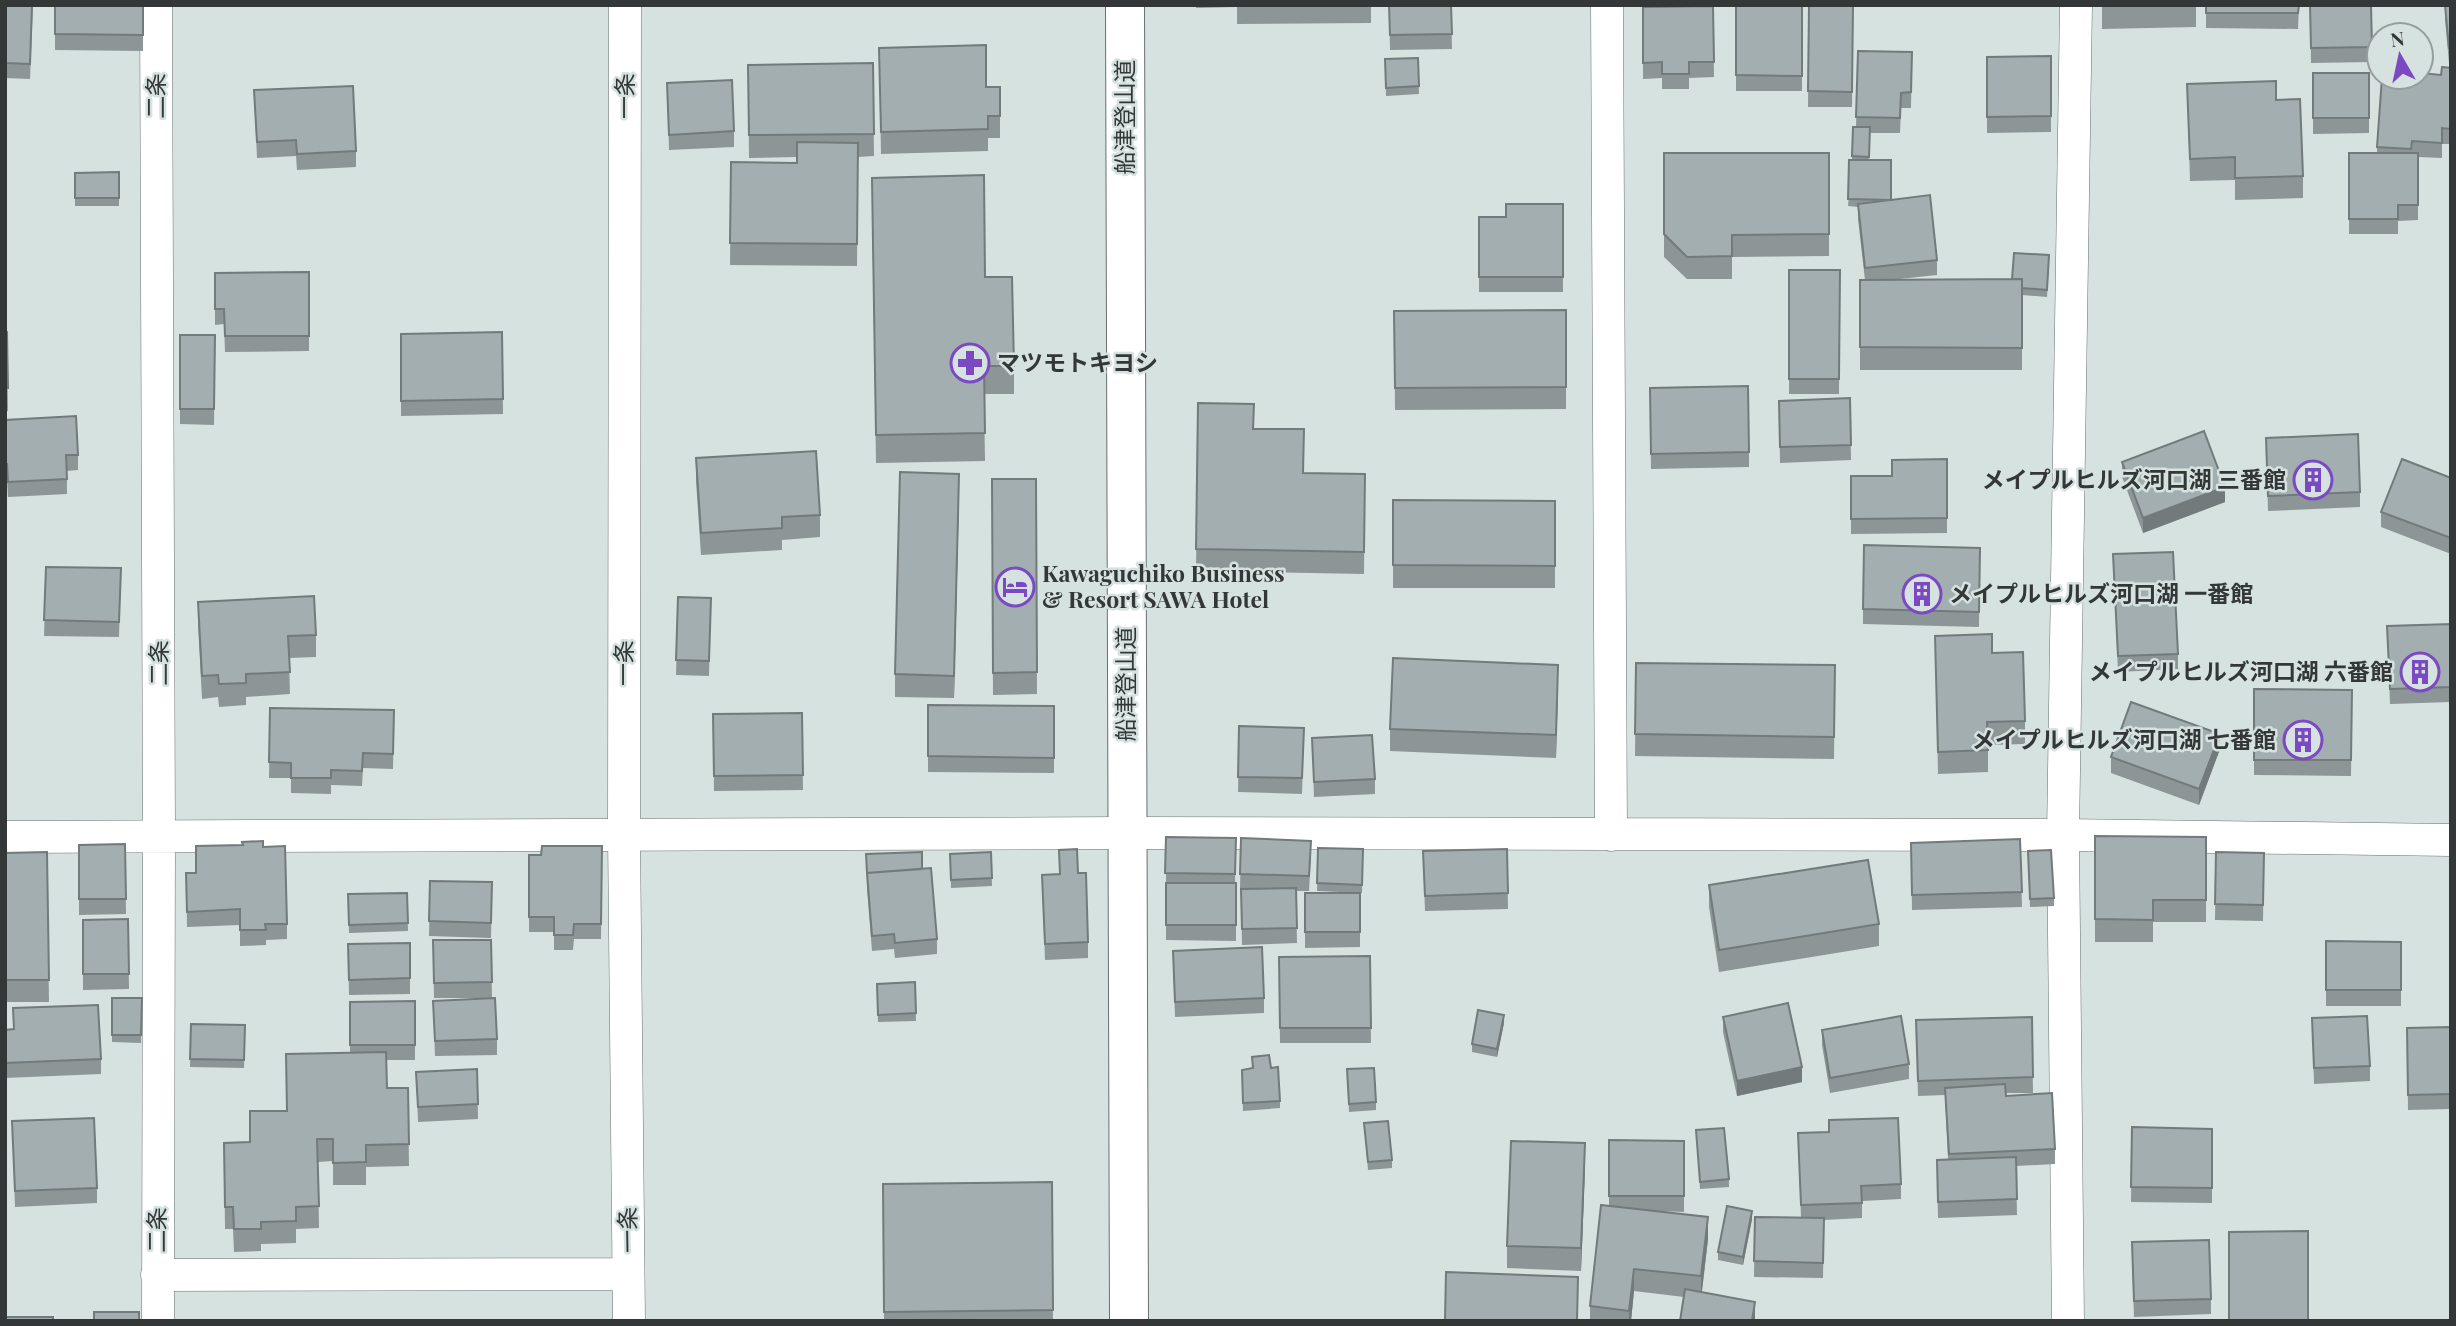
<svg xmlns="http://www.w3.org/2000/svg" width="2456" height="1326" font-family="'Playfair Display','Noto Sans JP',serif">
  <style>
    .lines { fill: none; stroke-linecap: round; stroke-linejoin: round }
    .minor-casing { stroke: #677170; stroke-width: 33 }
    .tertiary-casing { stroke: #677170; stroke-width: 40 }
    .minor { stroke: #fff; stroke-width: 32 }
    .tertiary { stroke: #fff; stroke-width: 38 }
    .wall { fill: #8c9697 }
    .shaded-wall { fill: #727a7b }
    .building { fill: #a3aeb0; stroke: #727a7b; stroke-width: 2 }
    .labels { text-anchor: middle; stroke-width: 5; stroke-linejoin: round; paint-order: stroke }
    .street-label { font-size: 23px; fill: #333737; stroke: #d6e2e0 }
    .poi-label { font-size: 23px; font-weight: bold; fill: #333737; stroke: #d6e2e0; text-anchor: start }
  </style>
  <rect width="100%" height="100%" fill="#d6e2e0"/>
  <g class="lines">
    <defs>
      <path id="minor" d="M156,5L159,836L158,1321
        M625,5L624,835L629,1321
        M1607,5L1611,835
        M5,837L1126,833L2063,835L2451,840
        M157,1275L628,1274
        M2068,1321L2063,835L2076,5"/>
      <path id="tertiary" d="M1125,5L1129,1321"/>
    </defs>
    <use href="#minor" class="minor-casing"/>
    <use href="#tertiary" class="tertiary-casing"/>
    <use href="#minor" class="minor"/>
    <use href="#tertiary" class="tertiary"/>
  </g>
  <path class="wall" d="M5,5H33L30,79L5,78Z
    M55,5H143V51L55,50Z
    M1196,5H1371V23L1237,24V7L1196,8Z
    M1389,5H1451L1452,49L1390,50Z
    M1736,5H1802V91H1736Z
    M1809,5H1853L1852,107H1808Z
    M2102,5H2196V27L2102,29Z
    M2206,5H2299L2298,29L2206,28Z
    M2310,5H2371L2372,62L2311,63Z
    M2445,5H2451V63H2449L2445,20Z
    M1713,6L1714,77L1689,78V89H1662V78L1643,79V7Z
    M879,48L986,87H1000V138H988V151L881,154Z
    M1858,51L1912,52L1911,108H1901L1900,133H1870L1869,160L1891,200L1937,260V275L1899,279H2012L2049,263L2047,297L2022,295V370H1860V280H1865L1858,219V207L1848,206L1852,160L1853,127H1856Z
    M2051,56V132L1987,133V57Z
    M1418,58L1419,94L1386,96L1385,59Z
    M873,63L874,156L858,157L857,266L730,265L731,162L797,163V157L749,158L748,65Z
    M2451,68V144H2442V158L2418,157V220L2398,221V234H2349V153H2377V147L2441,75Z
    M2313,73H2369V133L2313,134Z
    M667,83L734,131V147L669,150Z
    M2187,84L2276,100L2303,176V198L2235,200V180L2190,181Z
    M254,90L356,151V167L297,170L296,156L257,158Z
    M1664,153H1829V256L1732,257V279H1687L1664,257Z
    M119,172V206H75V173Z
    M1563,204V292H1479V217H1506Z
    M872,206L985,277L1014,366V394H984L985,461L876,463Z
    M1789,270H1840L1839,394H1789Z
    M309,272V351L225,352L224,324L215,325V273Z
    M1566,310V409L1395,410L1394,311Z
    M5,332H7L8,411H5Z
    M502,332L503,414L401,416V334Z
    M180,335H215L214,425L180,424Z
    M1650,388L1749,452V467L1651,469Z
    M1850,398L1851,460L1780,463L1779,401Z
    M1198,403L1254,429L1304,473L1365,474L1364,574L1196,571Z
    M5,420L78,455V470L67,471V494L8,497L7,479H5Z
    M2266,438L2360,492V507L2268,511Z
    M696,458L820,515V537L782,540V550L701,555L696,481Z
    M1947,459V533L1851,534V476H1892Z
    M2122,462L2225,502L2143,533L2122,477Z
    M2451,478V554L2381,527V512Z
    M992,479H1036L1037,694L993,695Z
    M959,496L954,698L895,697V674Z
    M1393,500L1555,501V588H1393Z
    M1980,548L1979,627L1863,624V609Z
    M2113,554L2178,654V669L2118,672Z
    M46,567L121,568L119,637L44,636Z
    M678,597L711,598L709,676L676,675Z
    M198,602L316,635V657L289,658L290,694L246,697V705L219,707L218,697L202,699L198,624Z
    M2451,624V702L2390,704L2387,626Z
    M1935,636L1992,653L2025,721V744L1988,745V772L1938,774Z
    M1636,663L1835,665L1834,759L1635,756Z
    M1558,687L1556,758L1390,751V729Z
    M2254,689L2352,690L2351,776L2254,775Z
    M928,705L1054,706V773L928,772Z
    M270,708L394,710L393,769L363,768L362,786L331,785V794L291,793V778H269Z
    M802,713L803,790L714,791L713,714Z
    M1239,726L1304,728L1302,794L1238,792Z
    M1312,738L1375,779V794L1314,797Z
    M2220,749L2199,805L2111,773V757Z
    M2095,836L2206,837V922H2153V942H2095Z
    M1166,837L1236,838L1235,883H1236V941L1166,940Z
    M1241,838L1311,856L1309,891H1296L1297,943L1242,945L1241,890H1240Z
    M2020,839L2022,907L1912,910L1911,843Z
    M125,844L126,914L79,915V845Z
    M602,846L601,939H574L573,950H554V932H529V855H541Z
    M263,847L287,924V939L266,940V945L240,946V925L187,927L186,873H196Z
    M1318,848L1363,849L1362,893L1317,891Z
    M1507,849L1508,909L1425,911L1423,851Z
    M1059,850L1078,873L1088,942V958L1045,960L1042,875L1060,874Z
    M47,852L49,1002H5V853Z
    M991,852L992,886L951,888L950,854Z
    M2216,852L2264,853L2263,921L2215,920Z
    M866,854L922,869L937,939V954L895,958L894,949L872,951L867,889Z
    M2028,859L2054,898V906L2030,907Z
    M430,881L492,882L491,938L429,936Z
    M1709,885L1879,924V946L1719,972L1709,907Z
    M407,893L408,931L349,933L348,894Z
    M1305,893H1360V947L1305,948Z
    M128,919L129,989L83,990V920Z
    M433,940H491L492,998H434Z
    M2326,941L2401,942V1006H2326Z
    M410,943V994L349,995L348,944Z
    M1173,951L1264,998V1013L1175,1017Z
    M1370,956L1371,1043H1280L1279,957Z
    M915,982L916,1021L878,1022L877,984Z
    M112,998H142L141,1043L112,1042Z
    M415,1001V1060H386L387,1088H408L409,1166L366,1167V1185H333V1161L318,1162L319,1228L296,1229V1243L261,1244V1251L234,1252L233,1229H225L224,1143L250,1142L350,1053V1002Z
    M433,1001L497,1039V1055L435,1056Z
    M13,1008L101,1059V1074L5,1078V1030L13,1029Z
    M1723,1017L1802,1082L1737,1096L1723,1032Z
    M2032,1017L2033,1093H2006V1096L2055,1149V1164L2016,1166L2017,1215L1938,1218L1937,1160L1948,1159L1945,1095L1918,1096L1916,1020Z
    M2312,1018L2370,1066V1081L2314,1084Z
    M1504,1023L1497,1057L1472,1052V1044Z
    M191,1024L245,1025L244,1068L190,1067Z
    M2451,1027V1109L2408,1110L2407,1028Z
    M1822,1030L1909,1064V1079L1830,1093L1822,1045Z
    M1252,1057L1271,1068L1280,1101V1108L1243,1111L1242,1077L1252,1069Z
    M477,1069L478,1119L418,1122L416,1072Z
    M1347,1077L1376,1102V1110L1349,1112Z
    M1829,1120L1901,1184V1199L1862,1201V1218L1824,1220L1823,1278L1754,1277L1755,1217L1801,1218L1798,1133L1829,1132Z
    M12,1121L97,1188V1203L15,1207Z
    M1364,1123L1392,1160V1168L1368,1170Z
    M2132,1127L2212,1129V1203L2131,1202Z
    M1696,1130L1729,1179V1187L1700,1189Z
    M1609,1140L1684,1141V1212L1656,1211L1708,1239L1702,1292L1755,1317L1684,1297L1634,1291L1631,1321H1590V1306L1609,1206Z
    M1585,1166L1581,1271L1507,1268V1246Z
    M1052,1182L1053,1321H884L883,1184Z
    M1752,1219L1743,1265L1718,1260V1252Z
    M2132,1257L2211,1299V1314L2134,1317Z"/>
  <path class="shaded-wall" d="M959,474V496L954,698V676Z
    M2225,487V502L2143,533V518Z
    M1558,665V687L1556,758V735Z
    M2220,734V749L2199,805V789Z
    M1504,1015V1023L1497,1057V1049Z
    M1802,1067V1082L1737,1096V1081Z
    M1585,1143V1166L1581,1271V1248Z
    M1752,1211V1219L1743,1265V1257Z
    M1708,1217V1239L1701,1298V1276Z
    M1634,1269V1291L1631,1321H1629V1311Z
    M1755,1302V1321H1752Z"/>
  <path class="building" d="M5,5H32L30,64L5,63Z
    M55,5H143V35L55,34Z
    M1389,5H1451L1452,34L1390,35Z
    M1736,5H1802V76L1736,75Z
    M1809,5H1853L1852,92L1808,91Z
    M2206,5H2299L2298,13H2206Z
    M2310,5H2371L2372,47L2311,48Z
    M2445,5H2451V48H2449Z
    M1713,6L1714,62H1689V74H1662V62L1643,63V7Z
    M986,45V87H1000V116H988V129L881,132L879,48Z
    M1858,51L1912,52L1911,92L1901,93L1900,118L1856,117Z
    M2051,56V116L1987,117V57Z
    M1418,58L1419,86L1386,88L1385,59Z
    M873,63L874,134L749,135L748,65Z
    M2442,67L2451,68V129L2442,128V143L2412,141L2411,149L2377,147L2382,77H2421V73L2441,75Z
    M2313,73H2369V118H2313Z
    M732,80L734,131L669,135L667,83Z
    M2276,81V100L2300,99L2303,176L2235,178V157L2190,159L2187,84Z
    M353,86L356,151L297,154L296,140L257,142L254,90Z
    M1853,127H1870L1869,157L1852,156Z
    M797,142L858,143L857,244L730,243L731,162L797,163Z
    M1664,153H1829V234L1732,235V256L1687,257L1664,234Z
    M2349,153H2418V205H2398V219H2349Z
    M1849,160H1891V200L1848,199Z
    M119,172V198H75V173Z
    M984,175L985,277H1012L1014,366H984L985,433L876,435L872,178Z
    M1930,195L1937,260L1865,268L1858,204Z
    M1506,204H1563V277H1479V217H1506Z
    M2014,253L2049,255L2047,290L2022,288V279H2012Z
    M1789,270H1840L1839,379H1789Z
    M309,272V336H225L224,309H215V273Z
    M2022,279V348L1860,347V280Z
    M1566,310V387L1395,388L1394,311Z
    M5,332H7L8,388H5Z
    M502,332L503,399L401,401V334Z
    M180,335H215L214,409H180Z
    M1748,386L1749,452L1651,454L1650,388Z
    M1850,398L1851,445L1780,447L1779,401Z
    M1198,403L1254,404L1253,429H1304L1303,473L1365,474L1364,552L1196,549Z
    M76,416L78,455H66L67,479L8,482L7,464H5V420Z
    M2204,431L2225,487L2143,518L2122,462Z
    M2358,434L2360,492L2268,496L2266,438Z
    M816,451L820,515L782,517V528L701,533L696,458Z
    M1947,459V518L1851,519V476H1892V460Z
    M2402,459L2451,478V538L2381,512Z
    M900,472L959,474L954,676L895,674Z
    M992,479H1036L1037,672L993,673Z
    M1393,500L1555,501V566L1393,565Z
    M1864,545L1980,548L1979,612L1863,609Z
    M2173,552L2178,654L2118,656L2113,554Z
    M46,567L121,568L119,622L44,620Z
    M314,596L316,635L288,636L290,672L246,674V683L219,684L218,675L202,676L198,602Z
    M678,597L711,598L709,661L676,660Z
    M2451,624V687L2390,689L2387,626Z
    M1992,634V653L2023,652L2025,721L1987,722L1988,750L1938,752L1935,636Z
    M1393,658L1558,665L1556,735L1390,729Z
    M1636,663L1835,665L1834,737L1635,734Z
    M2254,689L2352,690L2351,760H2254Z
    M2131,702L2220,734L2199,789L2111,757Z
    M928,705L1054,706V758L928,756Z
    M270,708L394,710L393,754L363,753L362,771L331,770V778H291V763L269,762Z
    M802,713L803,775L714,776L713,714Z
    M1239,726L1304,728L1302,778L1238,777Z
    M1372,735L1375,779L1314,782L1312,738Z
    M2095,836L2206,837V900H2153V920L2095,919Z
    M1166,837L1236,838L1235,874L1165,873Z
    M1241,838L1311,841L1309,876L1240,874Z
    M2020,839L2022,892L1912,895L1911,843Z
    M263,841V847L285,846L287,924H265L266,930H240V909L187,912L186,873H196V846L243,845L242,842Z
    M125,844L126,899H79V845Z
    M542,846H602L601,924H574L573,935H554V917H529V855H541Z
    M1318,848L1363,849L1362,885L1317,883Z
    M1077,849L1078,873H1086L1088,942L1045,944L1042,875L1060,874L1059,850Z
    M1507,849L1508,893L1425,896L1423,851Z
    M2051,850L2054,898L2030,899L2028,851Z
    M47,852L49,980H5V853Z
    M922,852V869L867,873L866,854Z
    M991,852L992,878L951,880L950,854Z
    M2216,852L2264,853L2263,905L2215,904Z
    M1868,860L1879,924L1719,950L1709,885Z
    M931,868L937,939L895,943L894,934L872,936L867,873Z
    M430,881L492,882L491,923L429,921Z
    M1166,883H1236V925H1166Z
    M1296,888L1297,928L1242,929L1241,889Z
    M407,893L408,923L349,925L348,894Z
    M1305,893H1360V932H1305Z
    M128,919L129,974H83V920Z
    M433,940H491L492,982L434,983Z
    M2326,941L2401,942V990H2326Z
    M410,943V978L349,980L348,944Z
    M1262,947L1264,998L1175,1002L1173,951Z
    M1370,956L1371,1028H1280L1279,957Z
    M915,982L916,1013L878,1015L877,984Z
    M112,998H142L141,1035H112Z
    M495,998L497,1039L435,1041L433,1001Z
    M415,1001V1045H350V1002Z
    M1788,1003L1802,1067L1737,1081L1723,1017Z
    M98,1005L101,1059L5,1063V1030L14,1029L13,1008Z
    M1478,1010L1504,1015L1497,1049L1472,1044Z
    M1901,1016L1909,1064L1830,1078L1822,1030Z
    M2367,1016L2370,1066L2314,1068L2312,1018Z
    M2032,1017L2033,1077L1918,1081L1916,1020Z
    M191,1024L245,1025L244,1060L190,1059Z
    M2451,1027V1094L2408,1095L2407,1028Z
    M386,1052L387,1088H408L409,1144L366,1145V1162L333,1163V1139H317L319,1206L296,1207V1221L261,1222V1229H234L233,1207H225L224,1143L250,1142V1111H287L286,1054Z
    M1269,1055L1271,1068L1278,1067L1280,1101L1243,1103L1242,1070L1253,1068L1252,1057Z
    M1374,1068L1376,1102L1349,1104L1347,1069Z
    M477,1069L478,1104L418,1107L416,1072Z
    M2005,1084L2006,1096L2052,1093L2055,1149L1949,1154L1945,1088Z
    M94,1118L97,1188L15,1191L12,1121Z
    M1898,1118L1901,1184L1861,1186L1862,1203L1801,1205L1798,1133L1829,1132V1120Z
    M1388,1121L1392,1160L1368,1162L1364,1123Z
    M2132,1127L2212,1129V1188L2131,1187Z
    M1724,1128L1729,1179L1700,1182L1696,1130Z
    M1609,1140L1684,1141V1196H1609Z
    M1511,1141L1585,1143L1581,1248L1507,1246Z
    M2016,1157L2017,1199L1938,1202L1937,1160Z
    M1052,1182L1053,1310L884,1312L883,1184Z
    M1601,1205L1708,1217L1701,1276L1634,1269L1629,1311L1590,1306Z
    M1727,1206L1752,1211L1743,1257L1718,1252Z
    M1755,1217L1824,1218L1823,1263L1754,1261Z
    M2308,1231V1321H2229V1232Z
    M2209,1240L2211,1299L2134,1301L2132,1242Z
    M1446,1272L1578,1277L1577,1321H1445Z
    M1685,1289L1755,1302L1752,1321H1680Z
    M94,1312H139V1321H94Z
    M5,1317H53V1321H5Z"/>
  <defs>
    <symbol id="pharmacy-ring" viewBox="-11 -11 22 22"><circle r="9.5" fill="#d6e2e0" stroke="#7b4ac2" stroke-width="1.5"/><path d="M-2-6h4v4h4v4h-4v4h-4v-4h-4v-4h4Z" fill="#7b4ac2"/></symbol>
    <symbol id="building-ring" viewBox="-11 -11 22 22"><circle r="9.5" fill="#d6e2e0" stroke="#7b4ac2" stroke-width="1.5"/><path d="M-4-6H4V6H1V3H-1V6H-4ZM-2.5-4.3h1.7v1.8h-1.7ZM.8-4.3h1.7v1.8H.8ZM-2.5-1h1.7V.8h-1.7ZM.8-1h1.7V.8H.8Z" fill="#7b4ac2"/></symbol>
    <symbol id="hotel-ring" viewBox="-11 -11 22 22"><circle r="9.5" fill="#d6e2e0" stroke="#7b4ac2" stroke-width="1.5"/><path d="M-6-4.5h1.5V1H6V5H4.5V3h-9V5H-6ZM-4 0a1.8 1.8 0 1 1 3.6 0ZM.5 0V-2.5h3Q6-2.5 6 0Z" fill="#7b4ac2"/></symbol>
  </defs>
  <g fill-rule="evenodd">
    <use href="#pharmacy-ring" x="948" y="341" width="44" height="44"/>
    <use href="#building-ring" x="2291" y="458" width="44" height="44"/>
    <use href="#hotel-ring" x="993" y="565" width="44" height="44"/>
    <use href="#building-ring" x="1900" y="572" width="44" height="44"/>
    <use href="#building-ring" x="2398" y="650" width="44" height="44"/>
    <use href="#building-ring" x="2281" y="718" width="44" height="44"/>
  </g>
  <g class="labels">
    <g class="street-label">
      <text transform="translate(156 96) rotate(-90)" y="8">二条</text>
      <text transform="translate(625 96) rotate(-90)" y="8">一条</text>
      <text transform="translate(1125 117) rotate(-90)" y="8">船津登山道</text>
      <text transform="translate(159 663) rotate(-90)" y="8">二条</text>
      <text transform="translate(624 663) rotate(-90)" y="8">一条</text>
      <text transform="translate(1126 684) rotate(-90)" y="8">船津登山道</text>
      <text transform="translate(157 1230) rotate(-90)" y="8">二条</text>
      <text transform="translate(628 1230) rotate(-91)" y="8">一条</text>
    </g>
    <g class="poi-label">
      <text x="997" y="371">マツモトキヨシ</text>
      <text x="2286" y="488" text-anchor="end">メイプルヒルズ河口湖 三番館</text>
      <text x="1042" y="582">Kawaguchiko Business<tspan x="1042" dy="26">&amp; Resort SAWA Hotel</tspan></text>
      <text x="1949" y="602">メイプルヒルズ河口湖 一番館</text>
      <text x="2393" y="680" text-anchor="end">メイプルヒルズ河口湖 六番館</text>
      <text x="2276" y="748" text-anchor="end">メイプルヒルズ河口湖 七番館</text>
    </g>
  </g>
  <rect width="2456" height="1326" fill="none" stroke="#333737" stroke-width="14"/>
  <g transform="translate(2400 56) rotate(351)"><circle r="33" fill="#d6e2e0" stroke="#959e9c" stroke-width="2"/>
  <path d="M0-5L12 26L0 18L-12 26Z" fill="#7b4ac2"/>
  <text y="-10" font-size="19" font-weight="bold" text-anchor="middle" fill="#333737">N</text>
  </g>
</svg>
